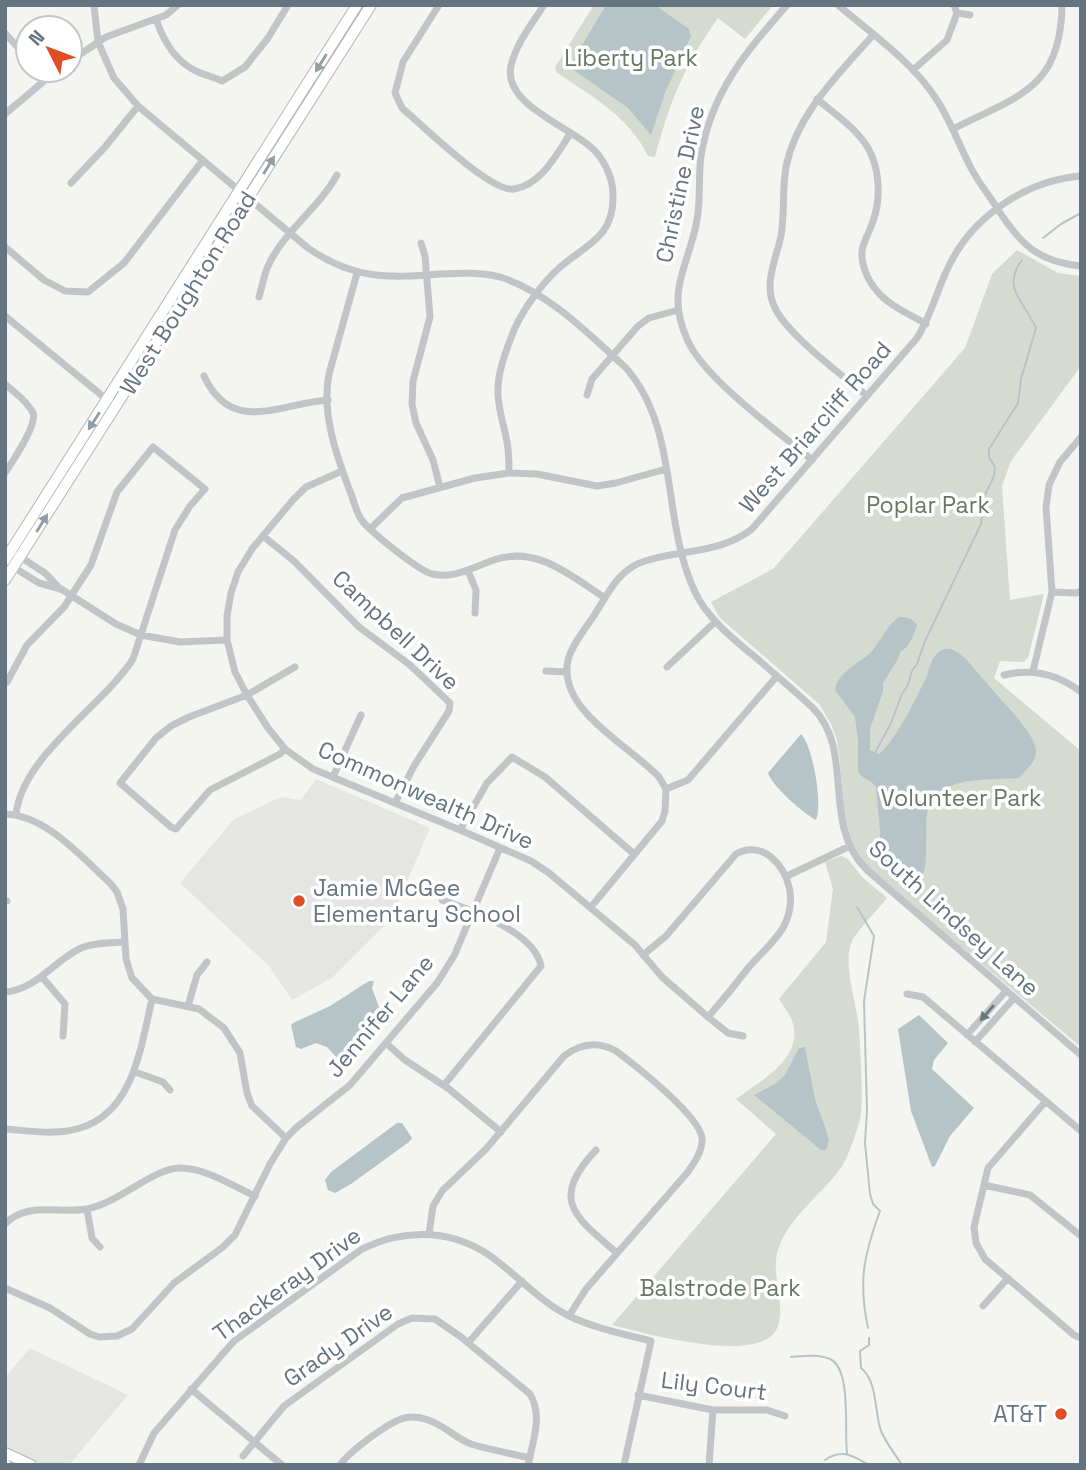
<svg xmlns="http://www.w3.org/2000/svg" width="1086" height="1470" font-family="'Space Grotesk',sans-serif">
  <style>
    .built { fill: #e5e6e4 }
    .green { fill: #d5dbd1 }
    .water { fill: #b7c4c7 }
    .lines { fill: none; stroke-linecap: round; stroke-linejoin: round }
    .stream { stroke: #b7c4c7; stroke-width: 2 }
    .secondary-casing { stroke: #b2b7bb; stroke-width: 12 }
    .minor { stroke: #c2c5c8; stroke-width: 7 }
    .secondary { stroke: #fff; stroke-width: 10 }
    .oneway { fill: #929ea7 }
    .oneway2 { fill: #697885 }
    .poi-dot { fill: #df4e25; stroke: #fff; stroke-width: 2.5 }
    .labels { text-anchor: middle; stroke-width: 7; stroke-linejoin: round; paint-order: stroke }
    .park-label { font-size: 23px; fill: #677862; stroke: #fff }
    .street-label { font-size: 23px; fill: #647481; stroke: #fff }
    .poi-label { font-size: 23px; fill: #647481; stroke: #fff; text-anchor: start }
  </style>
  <rect width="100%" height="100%" fill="#f4f4f0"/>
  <path class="built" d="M316,779L430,828L391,919L332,978L292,1000L269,966L180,883L234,819L281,797L301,800Z
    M30,1348L128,1395L69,1465H44L5,1449V1377Z"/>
  <path class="green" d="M594,5H773L745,39L718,18C684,66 670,101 655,157L648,156C629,116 591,96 556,72L555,67Z
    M1017,250L1058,273L1081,276V366L1011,461L1002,486L1010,600L1044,594L1028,658L1024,662L1000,661L994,678L1081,751V1047L855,858L844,835L840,762L837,740L831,724L819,704L719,617L711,602L773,569L965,348L992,274Z
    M841,856L848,859L862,877L887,898C876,912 862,925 853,939C841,960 857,1005 859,1028C860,1046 864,1103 860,1119C857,1131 848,1158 841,1168C822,1194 790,1216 779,1247C769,1272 786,1301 778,1326C764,1368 641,1332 612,1325L776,1134L736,1099C761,1080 807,1058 791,1018C788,1012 783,1005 779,999L826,942L833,889L825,862Z"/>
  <path class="water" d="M606,5H655L689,29L691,36L665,93L651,135L628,108L569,67Z
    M899,617C907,617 913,618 917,625C914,635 909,648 900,652L898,659L883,683V691L870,729V750L879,754C896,740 914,702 924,682C930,671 930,656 942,650C957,643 974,669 983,679C994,693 1037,734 1036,751C1036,762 1026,770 1019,778C992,781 938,774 928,809C925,819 927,831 926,841C926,853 927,868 921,878C908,878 888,873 879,865L880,831L876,787C871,779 861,779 858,771V741L855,717L835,690C838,671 861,663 872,651C882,639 886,626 899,617Z
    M801,734C813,746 823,805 816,820C804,814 772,786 768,773Z
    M369,981H374L372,988L380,1010L366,1024L344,1054L338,1059L327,1047L316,1043L301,1049L296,1047L291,1025L293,1023L330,1006Z
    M919,1015L948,1043L934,1060L932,1069L974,1108L950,1136L935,1166L932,1167L911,1111L898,1029Z
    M805,1047L815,1099L827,1133L829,1141L826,1150H821L754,1095L775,1084L785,1075L799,1048Z
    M397,1123H402L412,1138L409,1142L351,1184L335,1193L328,1190L325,1180L331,1172Z"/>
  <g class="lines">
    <path class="stream" d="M1043,238L1061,224L1081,213
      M875,753L891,723L902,694L908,685L912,671L917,664L925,641L981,524L985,495L994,476L995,467L989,457V449L1018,403L1021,379L1036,328C1024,301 1001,288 1022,260
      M857,907L874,936L864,1001L867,1110L865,1143L870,1194L873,1204L880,1211C864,1255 858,1281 868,1328
      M869,1338V1345L860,1351L861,1368C878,1382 874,1411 881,1431C886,1443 895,1454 902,1465
      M791,1357C804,1356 818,1354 830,1359C852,1369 844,1431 847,1453
      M825,1460C842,1448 853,1456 869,1465"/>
    <defs>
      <path id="secondary" d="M5,560L357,5
        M5,580L371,5
        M5,1453L31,1465
        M5,1464L6,1465"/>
    </defs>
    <use href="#secondary" class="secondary-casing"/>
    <path class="minor" d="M94,5L98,42L114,78L138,106L308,248C354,280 388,278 441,274C461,273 481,272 500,277C548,292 590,335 626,368C680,430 661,521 695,592C709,621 736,641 761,662C778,677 796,692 813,708C856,752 820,824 867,870L1081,1055
      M439,5L403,62L395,93L402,108C422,125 491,193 514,189C541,185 557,154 570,134
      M787,5C746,52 711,92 701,156C698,177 701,199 697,220C689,266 665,289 687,339C703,378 778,431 812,460
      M838,5C871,33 911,61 935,97C950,119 959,145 971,168C978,182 989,195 997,208C1020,244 1038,262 1081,266
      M957,13L970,15
      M156,19C163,40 175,61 196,71C204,75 214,77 222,81L245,67L268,38L288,5
      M5,33L28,59
      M70,61L106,37L166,15L178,5
      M913,70L947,40L957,13L954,5
      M817,99C835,114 856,128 868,148C880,169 881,199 873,221C870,231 863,242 862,251C861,265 868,281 877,291C889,306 910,314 926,324
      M5,114L57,70
      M953,129C1017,96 1061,90 1062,5
      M71,183L105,147L138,106
      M421,243L425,256L430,317L413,381L412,404L416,423L433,460L440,487
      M5,247L44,280L65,291L88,292L124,263L203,160
      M357,273L329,374C321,414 337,457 351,494C354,501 356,512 361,519C369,531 418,570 432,574C455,579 473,567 494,560C537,545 571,576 605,598
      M259,297C262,287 264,275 268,266C284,231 319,208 337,175
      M5,316L116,407
      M204,376C232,436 280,403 328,400
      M5,384C14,392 28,402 33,413C38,424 12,462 5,473
      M587,395L592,379L638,326L649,318L678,310
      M867,396C843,376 787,334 775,308C763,285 776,259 781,236C785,213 782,189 786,167C797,113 839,74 873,35
      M342,471L306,487L292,501L252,549L238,572L231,593L227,616V640L235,672L247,695L268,728L285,749L313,769L460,830L531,861L549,873L635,945L662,977L708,1017L728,1033L743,1036
      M509,473C509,463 509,452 507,442C504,424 497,407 498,389C498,373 505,353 511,338C518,316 541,284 559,268C585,245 614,238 613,196C613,180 606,164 596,152C575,128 502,106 511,66C516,43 532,24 544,5
      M371,528L402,498L475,478L509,473L537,474L597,486L616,483L666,469
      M263,536L294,561L359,627L410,665L450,703L449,711L414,766L395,803
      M5,547L45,573L60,589
      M5,562L39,583L61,589L116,624L141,635L180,642L227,640
      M468,571L476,590L475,613
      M1052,592L1076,593L1081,591
      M667,667L715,622
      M546,671L567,672
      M1033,671L1052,592L1046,507L1049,485L1060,462L1081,437
      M1004,675C1033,668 1058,674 1081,692
      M7,682L27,645L64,607L91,565L117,492L153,447L205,489L190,506L175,530L133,659C101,708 23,755 16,814
      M285,749L280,754L210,790L176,829L171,827L120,783L156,738L171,726L189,717L247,695L295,667
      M333,777L361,715
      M666,789L688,780L777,676
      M5,814C46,815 81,857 110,883L117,892L123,909L126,959L132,978L152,999L199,1009L224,1028L240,1053L247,1093L252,1106L286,1138
      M460,830L487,783L512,757L545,777L634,854
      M787,876L848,847
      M442,900C471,910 535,932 541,966L444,1085
      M5,901H7
      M591,907L662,821L665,811L666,789L659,777C630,746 557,710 568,660C572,644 586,628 595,614C609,592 619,569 645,561C682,549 720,554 752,529L917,338C933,313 938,284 953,258C978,213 1029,180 1081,176
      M643,955L666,936L736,854C748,847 761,849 771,857C791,874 796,902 784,926C776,941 760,954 749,967C736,984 722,1001 708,1017
      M42,977L65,1004L63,1036
      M5,992C38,989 53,961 81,948C95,942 111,943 125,942
      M907,994L923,997L1081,1131
      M188,1006L197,975L207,962
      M967,1035L1006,991
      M975,1042L1014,998
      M386,1043L405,1060L449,1089L501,1132
      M135,1072L163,1082L170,1090
      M1045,1102L988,1168L974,1227L976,1243L985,1259L1074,1335L1081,1338
      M5,1129C21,1130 38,1133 55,1132C131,1130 139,1056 152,999
      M596,1150C549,1200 575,1217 617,1253
      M984,1185L1030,1195L1081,1236
      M87,1209L92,1238L100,1247
      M5,1224C27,1201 59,1214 87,1209C119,1203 153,1168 180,1168C206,1168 233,1186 255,1196
      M429,1234L433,1206L442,1191L486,1149L564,1056C581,1043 598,1041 616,1051C636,1066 699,1115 702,1138C703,1151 694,1163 687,1173L586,1289L569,1316
      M5,1288L50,1308L90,1334L99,1337L117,1336L132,1329L174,1283L223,1247L235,1235L270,1164L286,1138L297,1127L350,1085L437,983L454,956L500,848
      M983,1306L1008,1278
      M468,1343L522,1281
      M191,1389L282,1465
      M638,1395L713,1410H767L785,1416
      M243,1456L284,1406L398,1324L412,1318L435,1319L461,1337L530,1394C543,1416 533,1441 528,1465
      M139,1465L154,1433L234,1341L362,1249C406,1227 457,1229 497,1261C521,1279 542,1303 569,1316C594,1328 624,1334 651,1341L624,1465
      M340,1465C350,1451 385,1425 401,1419C410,1416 420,1417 428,1420C444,1425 455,1438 471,1444C490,1450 510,1453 530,1458
      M709,1465L713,1410"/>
    <use href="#secondary" class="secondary"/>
  </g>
  <defs><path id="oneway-solid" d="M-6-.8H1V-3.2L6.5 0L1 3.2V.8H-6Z" transform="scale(1.75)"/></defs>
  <g class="oneway">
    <use href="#oneway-solid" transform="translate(321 63) rotate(122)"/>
    <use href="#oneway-solid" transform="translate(269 165) rotate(-58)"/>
    <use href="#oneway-solid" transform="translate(94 421) rotate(123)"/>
    <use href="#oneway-solid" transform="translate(42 523) rotate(-58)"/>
  </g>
  <use class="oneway2" href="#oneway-solid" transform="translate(987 1013) rotate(131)"/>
  <g class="poi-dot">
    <circle cx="299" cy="901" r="7"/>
    <circle cx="1061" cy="1414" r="7"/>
  </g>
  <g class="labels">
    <g class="park-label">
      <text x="631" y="66">Liberty Park</text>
      <text x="928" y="513">Poplar Park</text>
      <text x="961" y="806">Volunteer Park</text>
      <text x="720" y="1296">Balstrode Park</text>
    </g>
    <g class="street-label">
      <text transform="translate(680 184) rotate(-78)" y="8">Christine Drive</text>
      <text transform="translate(188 293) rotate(-58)" y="8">West Boughton Road</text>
      <text transform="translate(815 427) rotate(-49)" y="8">West Briarcliff Road</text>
      <text transform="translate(396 630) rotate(43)" y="8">Campbell Drive</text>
      <text transform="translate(426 795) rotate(24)" y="8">Commonwealth Drive</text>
      <text transform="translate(954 918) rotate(42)" y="8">South Lindsey Lane</text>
      <text transform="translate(380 1016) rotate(-50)" y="8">Jennifer Lane</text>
      <text transform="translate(287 1284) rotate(-36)" y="8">Thackeray Drive</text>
      <text transform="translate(338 1345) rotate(-35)" y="8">Grady Drive</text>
      <text transform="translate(714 1386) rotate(7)" y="8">Lily Court</text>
    </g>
    <g class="poi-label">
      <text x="313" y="896">Jamie McGee<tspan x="313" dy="26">Elementary School</tspan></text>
      <text x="1047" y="1422" text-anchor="end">AT&amp;T</text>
    </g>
  </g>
  <rect width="1086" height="1470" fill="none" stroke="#647481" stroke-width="14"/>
  <g transform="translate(49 49) rotate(312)"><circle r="33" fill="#ffffff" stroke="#c1c7cd" stroke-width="2"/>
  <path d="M0-5L12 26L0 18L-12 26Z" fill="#df4e25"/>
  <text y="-10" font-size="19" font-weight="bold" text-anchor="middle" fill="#647481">N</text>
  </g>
</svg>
